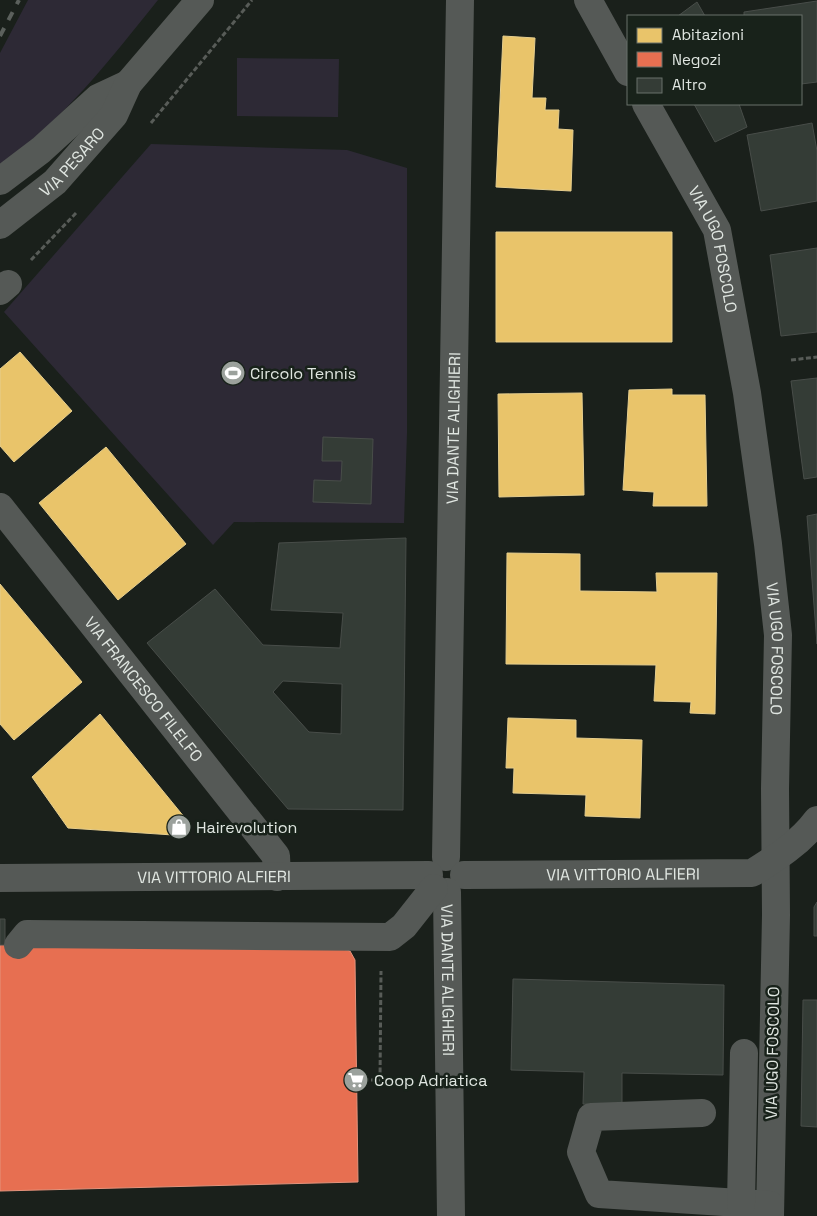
<svg xmlns="http://www.w3.org/2000/svg" width="817" height="1216" font-family="'Space Grotesk',sans-serif">
  <style>
    .green { fill: #2d2935 }
    .homes { fill: #e9c46a; stroke: #e6ce8e }
    .shops { fill: #e76f51; stroke: #e5937c }
    .building { fill: #343c36; stroke: #484d49; fill-rule: evenodd }
    .lines { fill: none; stroke-linecap: round; stroke-linejoin: round }
    .path { stroke: #585c58; stroke-width: 3; stroke-dasharray: 5 2.5; stroke-linecap: butt }
    .minor { stroke: #555956; stroke-width: 28 }
    .rail { stroke: #5b605c; stroke-width: 4; stroke-dasharray: 9 9; stroke-linecap: butt }
    .labels { text-anchor: middle; stroke-width: 5; stroke-linejoin: round; paint-order: stroke }
    .street-label { font-size: 16px; fill: #e0e6e1; stroke: #18221a }
    .poi-label { font-size: 16px; fill: #e0e6e1; stroke: #18221a; text-anchor: start }
  </style>
  <rect width="100%" height="100%" fill="#1a201b"/>
  <path class="green" d="M28,0H158C111,58 63,122 0,164V53Z
    M237,58L339,59L338,117L237,116Z
    M151,144L347,150L407,168V433L404,523L234,522L213,545L4,312Z"/>
  <path class="homes" d="M503,36L535,38L532,98H546L545,110H559L558,129L573,130L571,191L496,187Z
    M496,232H672V342H496Z
    M20,352L72,411L14,462L0,446V369Z
    M672,389V395H705L707,506H653L654,492L623,490L629,390Z
    M582,393L584,495L499,497L498,394Z
    M106,447L186,544L118,600L39,503Z
    M507,553L580,554V591L657,592L656,573H717L715,714L690,713L691,702L654,701L656,665L506,664Z
    M0,584L82,682L14,740L0,724Z
    M100,714L185,818L173,835L68,828L32,777Z
    M508,718L576,720V738L642,740L640,818L585,816L586,795L513,793L514,768H506Z"/>
  <path class="shops" d="M0,945L339,948L350,951L355,960L358,1182L0,1191Z"/>
  <path class="building" d="M817,1V82L801,84V16H744V12Z
    M697,2L705,16H678Z
    M694,104H739L747,127L715,142Z
    M812,123L817,151V201L761,211L747,135Z
    M817,248V332L781,336L770,255Z
    M817,378V477L804,479L791,381Z
    M323,437L373,439L371,504L313,502L314,480L341,481L342,461H322Z
    M817,514V644L807,516Z
    M406,538L403,810L288,809L147,643L215,589L263,645L340,648L343,613L271,610L279,543ZM283,681L342,684L341,734L309,732L273,692Z
    M817,902V936H814V907Z
    M0,919H5V945H0Z
    M513,979L724,985L723,1075L622,1073V1107L583,1104L584,1072L511,1070Z
    M803,1000H817V1127L801,1126Z"/>
  <g class="lines">
    <path class="path" d="M151,123L252,0
      M31,260L77,212
      M791,360L817,357
      M356,1080H409
      M380,1080L381,971"/>
    <g class="minor">
      <path d="M588,0L628,72"/>
      <path id="s1" d="M646,104L717,230L747,393L768,544L778,635L775,789L776,915L770,1216"/>
      <path d="M0,181L41,150L98,98L128,84"/>
      <path id="s2" d="M0,225L55,182L114,115L128,84L200,0"/>
      <path d="M0,291L8,284"/>
      <path id="s3" d="M0,507L276,856L277,877"/>
      <path id="s4" d="M446,857L460,0"/>
      <path id="s5" d="M464,875L752,873C776,858 800,843 817,820"/>
      <path id="s6" d="M0,878L429,875"/>
      <path id="s7" d="M447,892L451,1216"/>
      <path d="M18,945L27,934L390,937L404,926L434,888"/>
      <path d="M702,1113L591,1117L581,1152L599,1194L770,1205"/>
      <path d="M741,1204L744,1053"/>
    </g>
    <path class="rail" d="M0,36L19,0"/>
  </g>
  <defs>
    <symbol id="stadium-disc" viewBox="-11 -11 22 22"><circle r="9.5" fill="#9ba19c" stroke="#18221a"/><path d="M0-5a6.5 5 0 1 0 0 10a6.5 5 0 1 0 0-10ZM-3.5-1.8h7v3.6h-7Z" fill="#fff"/></symbol>
    <symbol id="shop-disc" viewBox="-11 -11 22 22"><circle r="9.5" fill="#9ba19c" stroke="#18221a"/><path d="M-5-2.5h2.3a2.7 3.5 0 0 1 5.4 0H5L5.5 6h-11ZM-1.5-2.5h3a1.5 2.3 0 0 0-3 0Z" fill="#fff"/></symbol>
    <symbol id="supermarket-disc" viewBox="-11 -11 22 22"><circle r="9.5" fill="#9ba19c" stroke="#18221a"/><path d="M-6-5.5h2.5l.6 2H6L4.5 2H-2.5L-4.4-4H-6ZM-1.5 3.2a1.3 1.3 0 1 0 .1 0ZM3 3.2a1.3 1.3 0 1 0 .1 0Z" fill="#fff"/></symbol>
  </defs>
  <g fill-rule="evenodd">
    <use href="#stadium-disc" x="219" y="359" width="28" height="28"/>
    <use href="#shop-disc" x="165" y="813" width="28" height="28"/>
    <use href="#supermarket-disc" x="342" y="1066" width="28" height="28"/>
  </g>
  <g class="labels">
    <g class="street-label">
      <text dy="6" stroke="none"><textPath href="#s2" startOffset="96">VIA PESARO</textPath></text>
      <text dy="6" stroke="none"><textPath href="#s1" startOffset="162">VIA UGO FOSCOLO</textPath></text>
      <text dy="6" stroke="none"><textPath href="#s4" startOffset="429">VIA DANTE ALIGHIERI</textPath></text>
      <text dy="6" stroke="none"><textPath href="#s1" startOffset="568">VIA UGO FOSCOLO</textPath></text>
      <text dy="6" stroke="none"><textPath href="#s3" startOffset="232">VIA FRANCESCO FILELFO</textPath></text>
      <text dy="6" stroke="none"><textPath href="#s5" startOffset="159">VIA VITTORIO ALFIERI</textPath></text>
      <text dy="6" stroke="none"><textPath href="#s6" startOffset="214">VIA VITTORIO ALFIERI</textPath></text>
      <text dy="6" stroke="none"><textPath href="#s7" startOffset="88">VIA DANTE ALIGHIERI</textPath></text>
      <text transform="translate(772 1053) rotate(-89)" y="6">VIA UGO FOSCOLO</text>
    </g>
    <g class="poi-label">
      <text x="250" y="379">Circolo Tennis</text>
      <text x="196" y="833">Hairevolution</text>
      <text x="374" y="1086">Coop Adriatica</text>
    </g>
  </g>
  <rect x="627" y="15" width="175" height="90" fill="#18221a" stroke="#68706a"/>
  <rect x="637" y="28" width="25" height="15" fill="#e9c46a" stroke="#68706a"/>
  <text x="672" y="40" font-size="15" fill="#e0e6e1">Abitazioni</text>
  <rect x="637" y="52" width="25" height="15" fill="#e76f51" stroke="#68706a"/>
  <text x="672" y="65" font-size="15" fill="#e0e6e1">Negozi</text>
  <rect x="637" y="78" width="25" height="15" fill="#343c36" stroke="#68706a"/>
  <text x="672" y="90" font-size="15" fill="#e0e6e1">Altro</text>
</svg>
